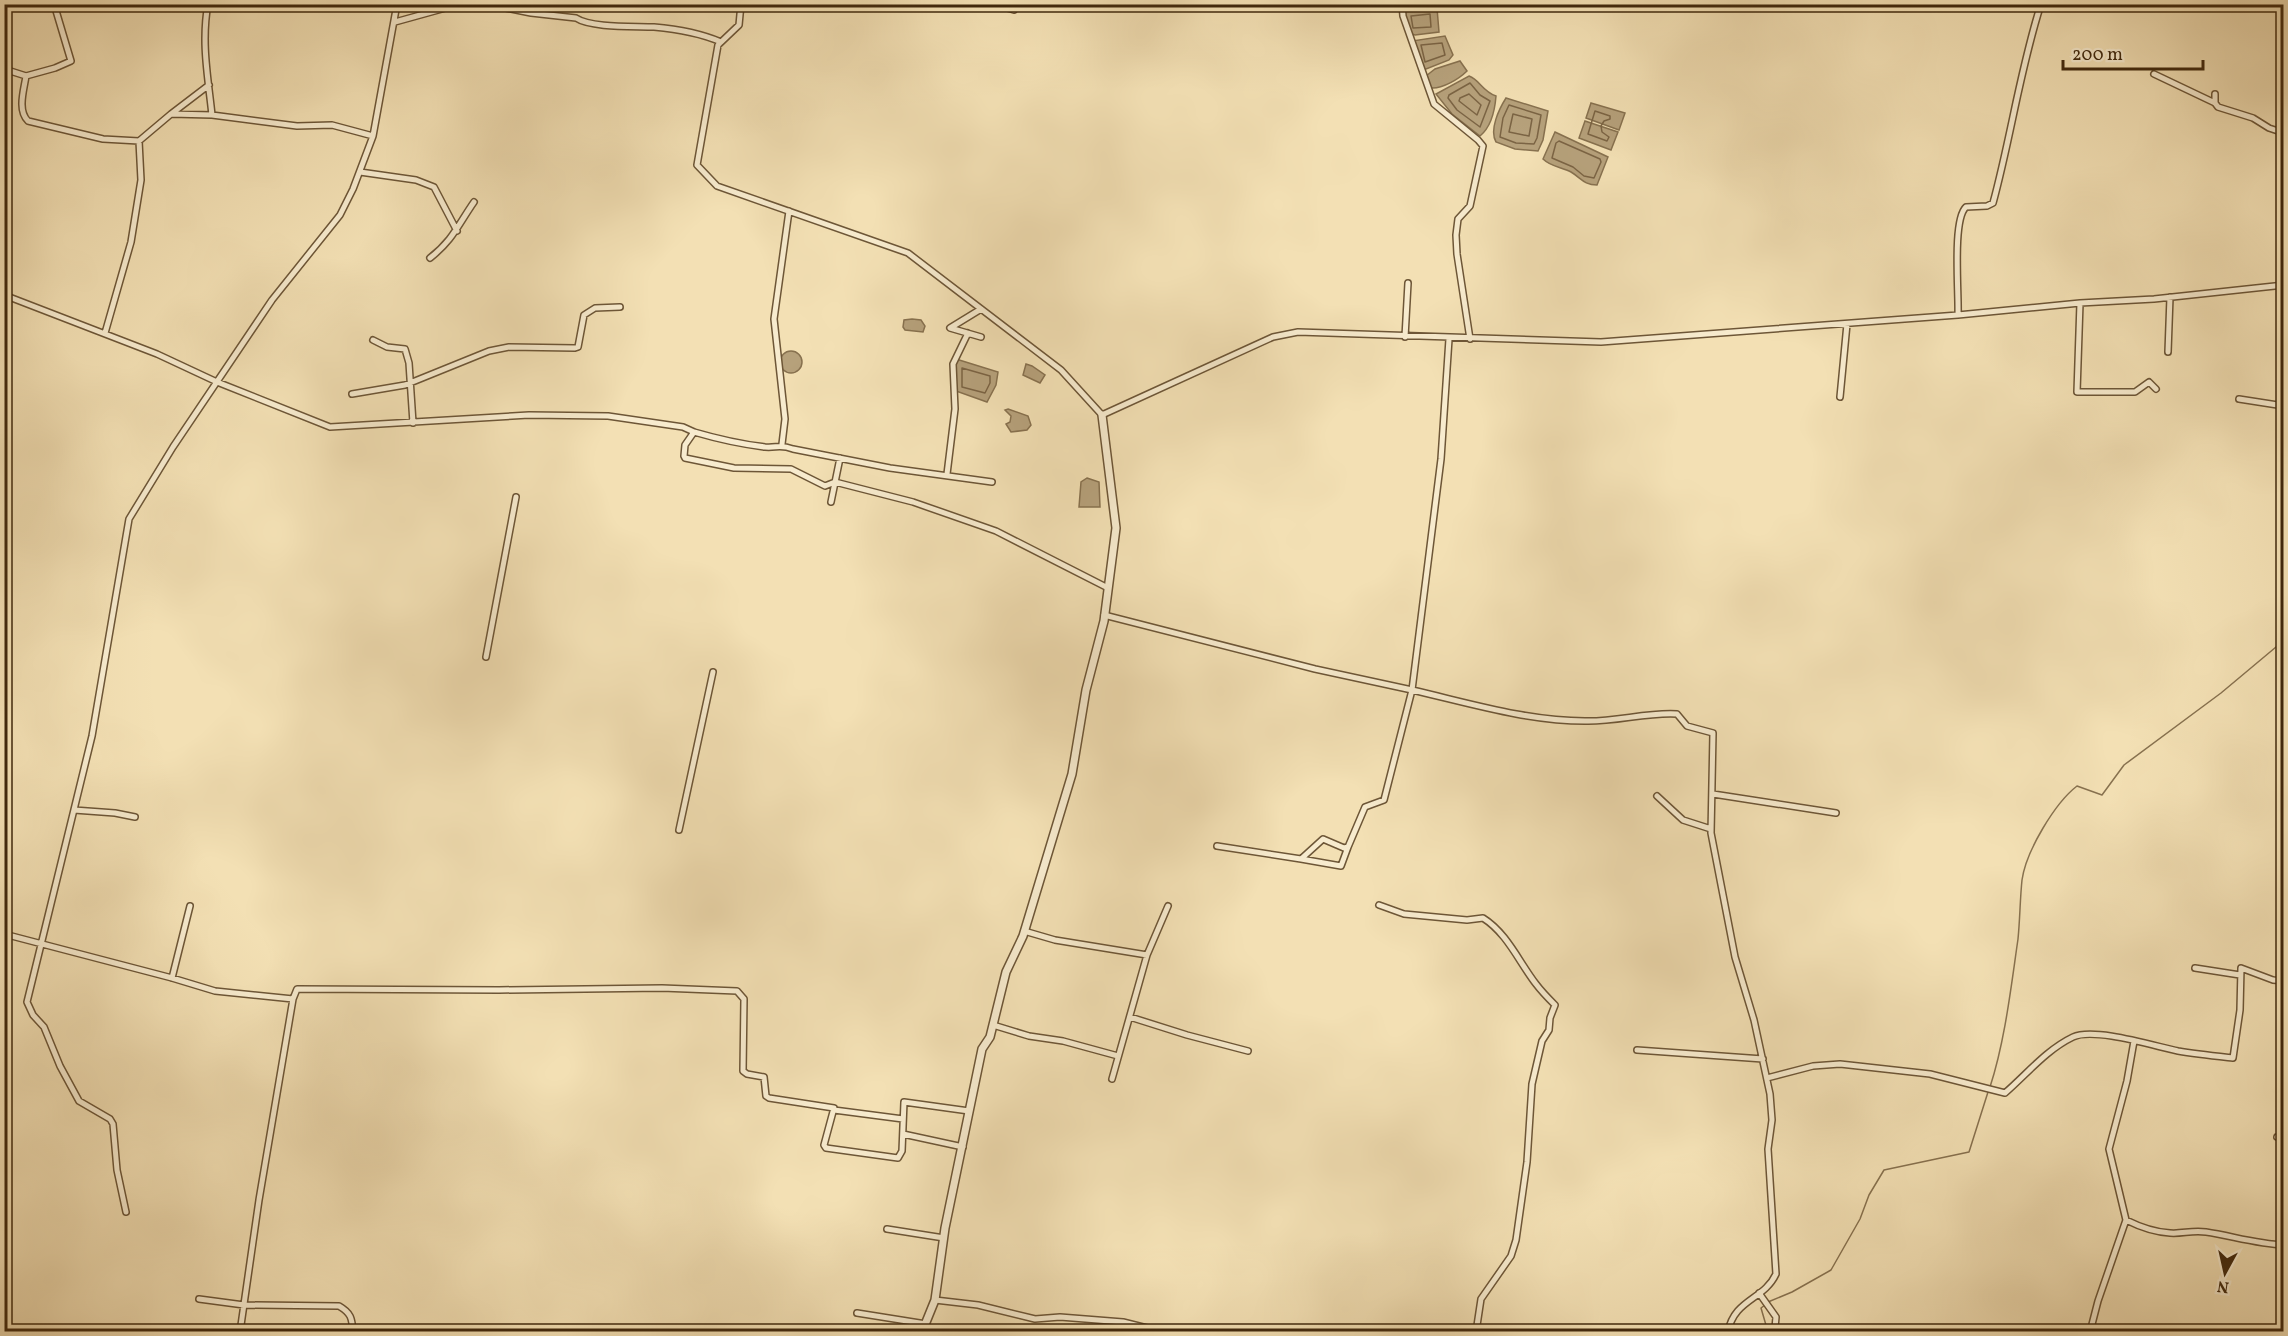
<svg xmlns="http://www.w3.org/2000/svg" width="2288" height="1336" font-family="Vollkorn,serif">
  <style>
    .water { fill: #b6a17b; stroke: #87714f; stroke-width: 1.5 }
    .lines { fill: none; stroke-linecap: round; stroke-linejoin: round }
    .shore { stroke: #7b6444; stroke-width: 1.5 }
    .stream { stroke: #87714f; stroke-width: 1.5 }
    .minor-casing { stroke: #6d5637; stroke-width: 8 }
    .tertiary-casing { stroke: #6d5637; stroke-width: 10 }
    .minor { stroke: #f7ebce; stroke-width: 5 }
    .tertiary { stroke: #f7ebce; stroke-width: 7 }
  </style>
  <rect width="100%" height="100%" fill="#f3e0b4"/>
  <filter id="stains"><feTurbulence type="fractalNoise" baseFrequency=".00333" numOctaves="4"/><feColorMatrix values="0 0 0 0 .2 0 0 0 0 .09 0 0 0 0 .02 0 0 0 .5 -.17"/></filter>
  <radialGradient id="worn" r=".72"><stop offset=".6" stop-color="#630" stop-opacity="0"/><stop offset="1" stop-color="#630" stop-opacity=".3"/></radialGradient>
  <path class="water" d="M1419,8H1437L1439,32L1415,35L1408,33L1403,11Z
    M1445,36L1453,55L1449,60L1421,71L1412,41Z
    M1460,61L1467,71C1459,79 1442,89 1431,88L1426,81V76L1435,69Z
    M1469,76C1480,80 1482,91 1496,96C1495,109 1491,127 1480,136L1452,114L1436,94Z
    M1506,98L1548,111L1543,140L1538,151L1515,149L1496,142C1489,130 1499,109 1506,98Z
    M1591,103L1625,113L1619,130L1586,118Z
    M1585,121L1618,132L1611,150L1579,138Z
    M1555,132L1608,157L1597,185C1584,185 1581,178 1571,172C1562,167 1551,167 1543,159Z
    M912,319L921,320L925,326L923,332L905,330L903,327L904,320Z
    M780 362a11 11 0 1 1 22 0a11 11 0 1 1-22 0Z
    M956,359L998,372L996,385L987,402L956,391Z
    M1026,364L1032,366L1045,375L1040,383L1023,375Z
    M1008,409L1028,416L1031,425L1027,430L1011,432L1006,424L1010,422L1011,416L1005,410Z
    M1087,478L1099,482L1100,507H1079L1081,482Z"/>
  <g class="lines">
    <path class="shore" d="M1430,14L1431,27L1413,28L1411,16Z
      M1442,43L1445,55L1425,62L1421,45Z
      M1470,83L1480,95L1490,101L1480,127L1457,110L1448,98L1449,95Z
      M1469,94L1481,105L1477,115L1459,101L1460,98Z
      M1509,105L1541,115L1537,138L1534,144L1516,143L1500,137L1503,118Z
      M1595,111L1610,116V119L1604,121L1601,126L1602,132L1609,137L1607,141L1588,134Z
      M1513,114L1532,119L1529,136L1509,132Z
      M1559,141L1600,159L1601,162L1594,178L1584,176L1573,167L1552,158L1556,143Z
      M962,368L990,376V383L985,393L962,387Z"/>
    <path class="stream" d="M1990,1087C2005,1041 2011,987 2018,939C2020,919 2020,899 2022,880C2026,851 2055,803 2077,786L2102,795L2124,765L2221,693L2276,647L2284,644
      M1768,1302L1792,1292L1831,1270L1860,1219L1869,1195L1884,1170L1969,1152L1988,1092
      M1765,1305L1761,1308L1768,1332"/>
    <defs>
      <path id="minor" d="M208,4C201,42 208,77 212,115
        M486,4L531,13L576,18C591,28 634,26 654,27C677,29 700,33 721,42
        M741,4L739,25L718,45L697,165L717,186L908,253L1061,370L1102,415L1273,337L1298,332L1601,342L1958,315L2080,303L2154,299L2284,285
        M993,4L1014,10
        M1402,4L1403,16L1434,104L1478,140L1483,146L1470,206L1458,219L1456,235L1457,254L1470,339
        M395,22L460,4
        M4,69L26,76C24,90 17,110 28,121L103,139L139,141L171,114L212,115L297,126L332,125L373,136
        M2154,74L2215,103
        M26,76L55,68L71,61L54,4
        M2215,94V103L2218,107L2253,118L2269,128L2284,133
        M171,114L209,85
        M360,172L416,180L434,187L457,231
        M430,258C453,240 458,225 474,202
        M4,295L157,354L217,382L330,427L529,415L608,416L683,427L694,432L685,445L684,456L685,458L734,468L791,469L825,486L835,482L913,502L996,531L1108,588
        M2080,303L2077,392H2135L2149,382L2156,389
        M981,309L950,328L981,337
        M1958,315C1959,293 1952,220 1966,207L1987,206L1993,203C2011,137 2020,69 2041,4
        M105,333L131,242L141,180L139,141
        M1405,337L1408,283
        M373,340L387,347L405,349L409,363L413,423
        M2168,352L2170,297
        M352,394L405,385L489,351L509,347L575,348L578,347L584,315L595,308L620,307
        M1840,397L1847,324
        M2239,399L2284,406
        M694,432C718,439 740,444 765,447C777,448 780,444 793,449L890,468L992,482
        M782,444L785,419L774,319L789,211
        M947,474L955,409L953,364L968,333
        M831,502L840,458
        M1104,615L1315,669L1412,690L1441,459L1449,339
        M486,657L516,497
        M1713,794L1836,813
        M1657,796L1683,820L1711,829
        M74,810L115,813L135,817
        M679,830L713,672
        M1217,846L1301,859L1323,839L1344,848L1348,847L1365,807L1384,800L1412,690C1469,703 1527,721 1585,721C1616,722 1647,712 1677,714L1687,726L1713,733L1711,833L1735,957L1754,1020L1770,1094L1772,1120L1768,1149L1776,1274C1764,1300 1734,1299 1728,1332
        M1301,859L1341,866L1348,847
        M1379,905L1404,914L1467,920L1483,918C1507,933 1519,962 1536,984C1542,992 1549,999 1555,1005L1550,1018L1549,1030L1542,1041L1532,1084L1527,1162L1516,1240L1511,1256L1481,1299L1476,1332
        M1024,931L1055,940L1147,955
        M4,934L172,978L215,991L293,999L297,989L499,990L662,988L737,991L744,999L743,1071L747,1074L764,1077L766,1096L769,1098L834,1108L824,1145L826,1148L898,1158L902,1151L904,1102L969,1111
        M2195,968L2240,975
        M172,978L190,906
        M1130,1017L1187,1035L1248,1051
        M993,1025L1029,1036L1063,1041L1118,1056
        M1637,1050L1763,1059
        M1767,1078L1813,1066L1840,1064L1930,1074L2005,1093C2027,1074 2046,1050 2073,1037C2094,1027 2154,1046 2178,1051C2196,1054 2215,1056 2233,1058L2240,1010L2241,968L2273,980L2284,981
        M1112,1079L1147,955L1168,906
        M834,1110L903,1119
        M903,1134L963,1147
        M2277,1137L2284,1138
        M126,1212L117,1170L113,1124L110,1119L79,1101L60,1066L44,1027L33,1015L27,1002L92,736L129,519L173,447L272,300L340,215L353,189L373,136L397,4
        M2126,1220L2109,1149L2127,1081L2134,1041
        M887,1229L944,1238
        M1759,1293L1776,1317L1775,1328L1777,1332
        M199,1299L244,1305L339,1306C351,1313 352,1318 353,1332
        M935,1300L978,1305L1035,1319L1060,1317L1123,1322L1163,1332
        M857,1313L926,1324
        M240,1332L259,1200L293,999
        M1255,1332L1256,1329
        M2028,1332L2029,1330L2038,1332
        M2090,1332L2098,1301L2126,1220C2140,1227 2153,1232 2170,1233C2183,1234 2191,1230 2206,1232C2232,1236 2257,1244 2284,1245"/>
      <path id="tertiary" d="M922,1332L935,1300L945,1228L982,1049L990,1037L1006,972L1023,936L1072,774L1086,690L1104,621L1116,528L1102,415"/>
    </defs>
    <use href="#minor" class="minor-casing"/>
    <use href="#tertiary" class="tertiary-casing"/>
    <use href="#minor" class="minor"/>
    <use href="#tertiary" class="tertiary"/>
  </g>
  <rect width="2288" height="1336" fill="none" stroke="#f3e0b4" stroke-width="24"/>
  <rect x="6" y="6" width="2276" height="1324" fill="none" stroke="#40280d" stroke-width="3"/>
  <rect x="12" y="12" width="2264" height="1312" fill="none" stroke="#40280d" stroke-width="1.5"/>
  <g transform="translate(2225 1273) rotate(188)" stroke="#f7ebce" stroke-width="4.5" paint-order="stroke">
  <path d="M0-4.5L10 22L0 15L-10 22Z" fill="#40280d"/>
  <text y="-9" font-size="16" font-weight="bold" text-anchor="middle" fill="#40280d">N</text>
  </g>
  <path d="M2063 60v9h140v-9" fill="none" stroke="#40280d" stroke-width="3"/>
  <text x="2072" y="60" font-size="18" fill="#40280d" stroke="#f7ebce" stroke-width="4.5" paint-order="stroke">200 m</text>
  <rect width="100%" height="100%" filter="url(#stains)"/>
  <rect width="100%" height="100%" fill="url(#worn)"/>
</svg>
